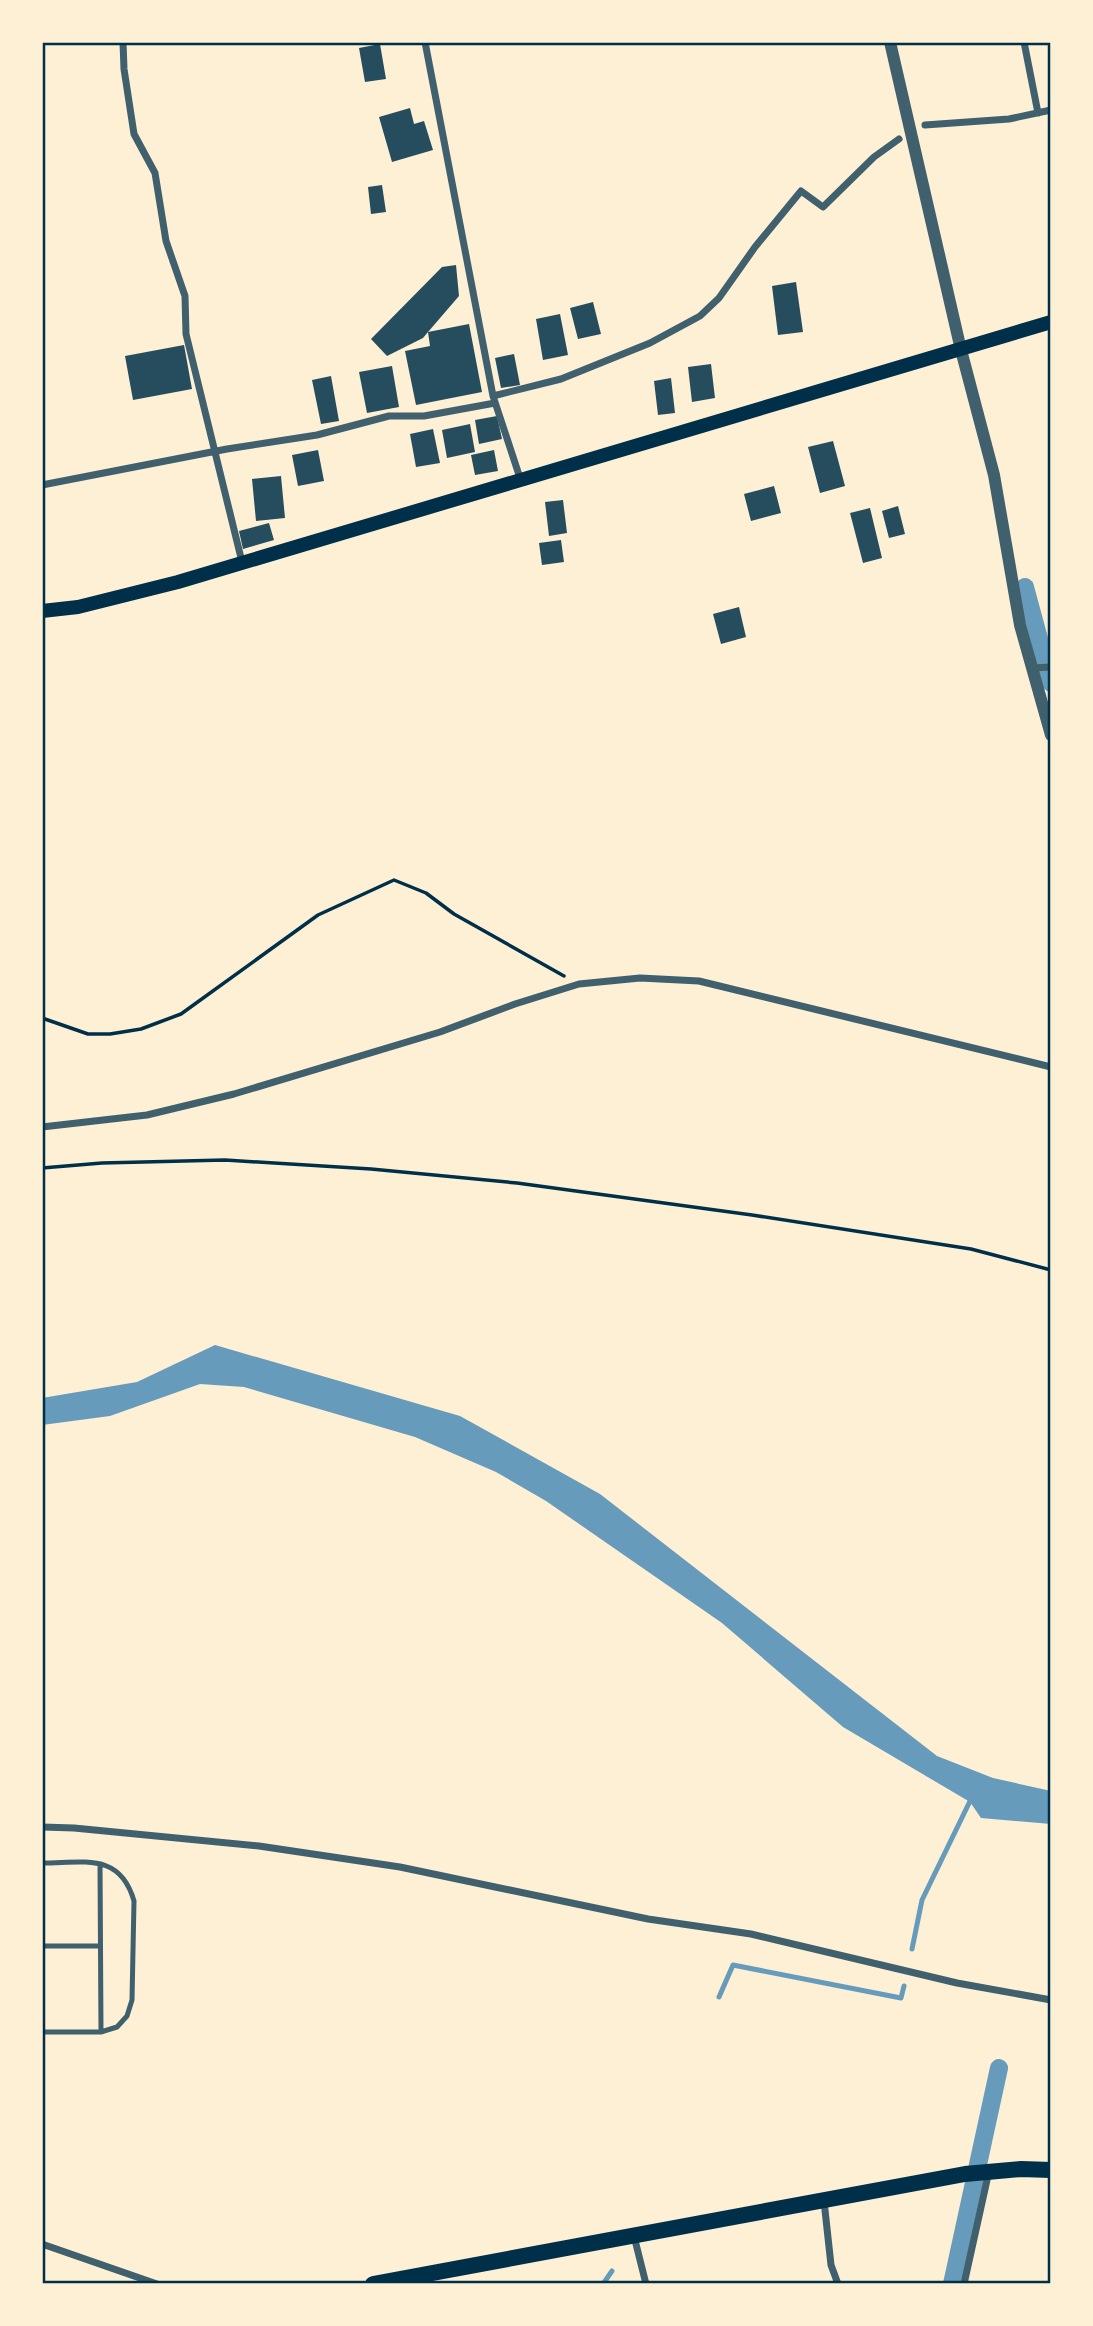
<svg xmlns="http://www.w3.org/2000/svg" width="1093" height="2326" font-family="Arial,sans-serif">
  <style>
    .water { fill: #669bbc }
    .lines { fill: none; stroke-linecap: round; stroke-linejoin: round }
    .stream { stroke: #669bbc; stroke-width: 5 }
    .canal { stroke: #669bbc; stroke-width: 18 }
    .building { fill: #264d5e }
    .path { stroke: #003049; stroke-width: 3.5 }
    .service { stroke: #3f606c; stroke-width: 5 }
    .minor { stroke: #3f606c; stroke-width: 7 }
    .tertiary { stroke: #3f606c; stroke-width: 12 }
    .secondary { stroke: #003049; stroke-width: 14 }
    .primary { stroke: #003049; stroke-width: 16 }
    .neatline { fill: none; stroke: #003049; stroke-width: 2.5 }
  </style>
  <rect width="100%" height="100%" fill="#fdf0d5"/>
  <path class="water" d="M215,1345L460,1416L600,1494L937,1756L993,1778L1051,1791V1824L981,1818L970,1802L843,1727L722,1623L546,1501L496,1472L415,1437L244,1387L200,1384L110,1416L42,1425V1398L137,1382Z"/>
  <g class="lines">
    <path class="stream" d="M912,1949L922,1900L972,1797
      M719,1997L733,1965L901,1998L904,1986
      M603,2284L612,2271"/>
    <path class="canal" d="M1025,587L1051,683
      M952,2284L999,2068"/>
  </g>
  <path class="building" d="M380,44L386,79L365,82L359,48Z
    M410,108L414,124L424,121L433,150L392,162L379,117Z
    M382,185L386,212L371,214L368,187Z
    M456,265L459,296L428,332L469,324L482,392L416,405L405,351L430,346L428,332L423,338L387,356L371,339L442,267Z
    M796,282L803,332L778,335L772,286Z
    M593,302L601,334L578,339L570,308Z
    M560,314L568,355L543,360L536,319Z
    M184,345L192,389L133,400L125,356Z
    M514,354L520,385L501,388L495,358Z
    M711,364L715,398L692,402L688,367Z
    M392,366L399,407L367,413L359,372Z
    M331,376L339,421L321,424L312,380Z
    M671,378L675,413L658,415L654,381Z
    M497,416L502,439L479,444L475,420Z
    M470,424L475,452L447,458L442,430Z
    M433,429L440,463L416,467L410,434Z
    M833,441L845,486L820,493L808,447Z
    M318,450L324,481L298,486L292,455Z
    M494,450L498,471L475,475L471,455Z
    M281,476L285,518L256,521L252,479Z
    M774,486L781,513L751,521L744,494Z
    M563,500L567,533L549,536L545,502Z
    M898,506L905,534L889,538L882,511Z
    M870,508L882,558L863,563L850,513Z
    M269,523L274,540L243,549L239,531Z
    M561,540L564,562L542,565L539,543Z
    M739,607L746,637L721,644L713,614Z"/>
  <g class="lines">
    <path class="path" d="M42,1018L88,1034H110L141,1029L181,1014L318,915L394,880L426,893L454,914L564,976
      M42,1168L102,1163L225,1160L371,1169L517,1183L752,1215L971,1249L1051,1270"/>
    <path class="service" d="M42,1863C84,1863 120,1852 134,1901L132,2000L127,2016L117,2027L101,2032H42
      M100,1864L101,2032
      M42,1946H100"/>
    <path class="minor" d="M123,42L124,69L134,134L155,173L166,241L185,296L186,334L242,562
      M425,42L493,396L521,481
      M1024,42L1038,113
      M925,125L1009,119L1051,110
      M493,396L561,379L650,343L700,316L719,298L755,247L801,191L823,207L874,157L899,139
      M42,485L227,449L317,435L389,416H424L495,403
      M1032,668L1051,667
      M42,1127L147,1115L234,1094L440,1032L515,1004L579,984L640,978L699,981L1051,1067
      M42,1827L74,1828L259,1846L400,1867L648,1919L751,1934L957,1983L1051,2000
      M824,2201L831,2265L838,2284
      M634,2236L646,2284
      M42,2244L157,2284
      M964,2284L989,2171"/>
    <path class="tertiary" d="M890,42L961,350L994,475L1020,625L1051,735"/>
    <path class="secondary" d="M42,611L78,607L178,582L1051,322"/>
    <path class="primary" d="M373,2284L965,2174L1021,2169L1051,2170"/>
  </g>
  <rect width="1093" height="2326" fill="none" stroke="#fdf0d5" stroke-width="88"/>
  <rect x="44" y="44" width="1005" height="2238" class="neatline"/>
</svg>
